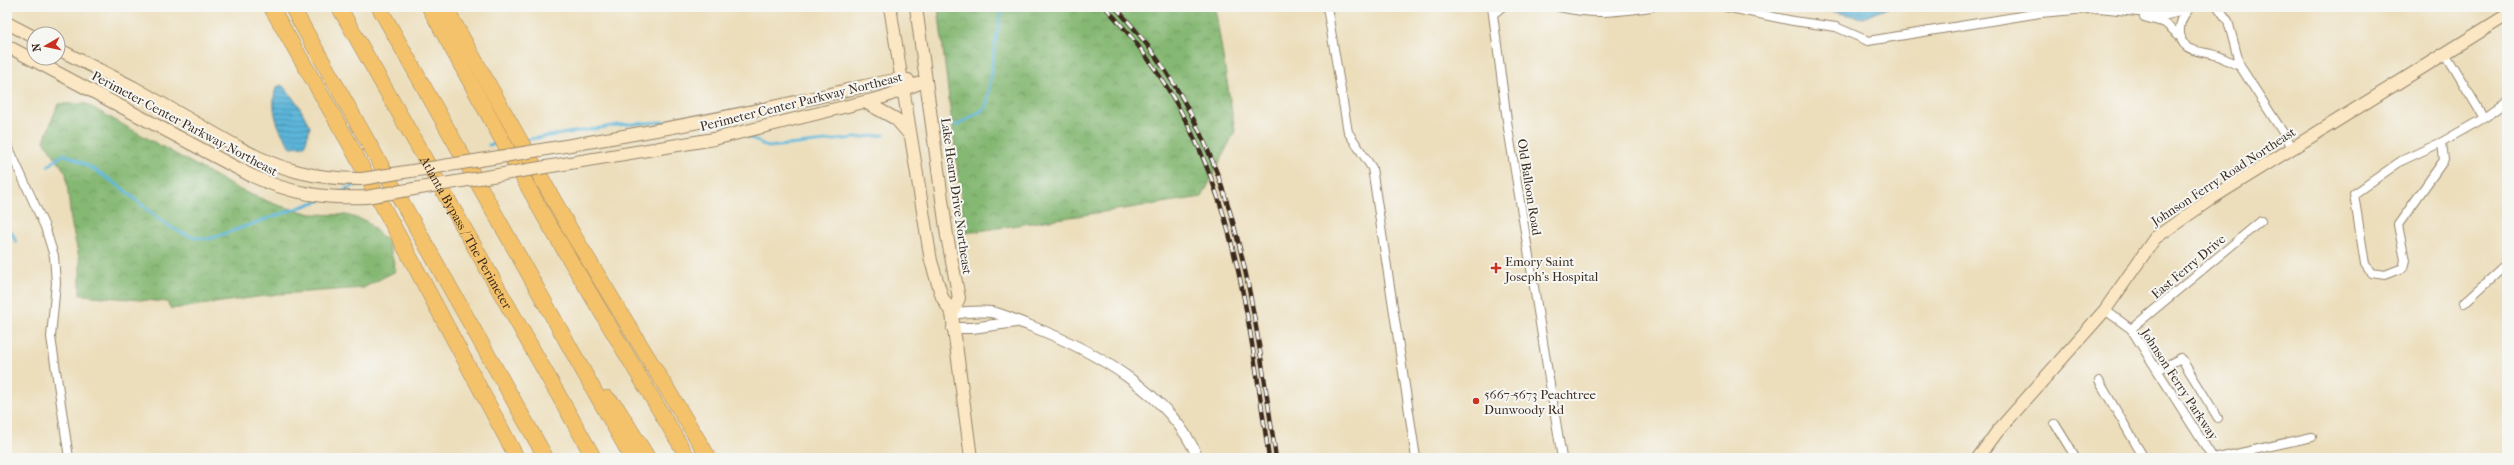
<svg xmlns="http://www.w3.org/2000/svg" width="2514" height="465" font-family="'IM FELL French Canon',serif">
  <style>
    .forest { fill: url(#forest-crowns); stroke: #607148 }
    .water { fill: url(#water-rules); stroke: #4b707c }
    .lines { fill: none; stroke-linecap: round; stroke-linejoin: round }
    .stream { stroke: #5bb5d9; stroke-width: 3 }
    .minor-casing { stroke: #94846c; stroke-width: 10 }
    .tertiary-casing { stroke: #94846c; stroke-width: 12 }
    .secondary-casing { stroke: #94846c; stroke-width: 14 }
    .motorway-casing { stroke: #94846c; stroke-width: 16 }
    .minor { stroke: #fff; stroke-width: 8 }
    .tertiary { stroke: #fff; stroke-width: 10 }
    .secondary { stroke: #fbe7c3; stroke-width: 12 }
    .motorway { stroke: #f4c26a; stroke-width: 15 }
    .rail-casing { stroke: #3b2a1e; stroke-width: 4.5 }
    .rail { stroke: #f6f6f2; stroke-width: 3; stroke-dasharray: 9; stroke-linecap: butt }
    .secondary-bridge-casing { stroke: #94846c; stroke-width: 14; stroke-linecap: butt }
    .secondary-bridge { stroke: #fbe7c3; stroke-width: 12 }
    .poi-dot { fill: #c8321e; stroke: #f6f6f2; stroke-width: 1.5 }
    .labels { text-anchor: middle; stroke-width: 4; stroke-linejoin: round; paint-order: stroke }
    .street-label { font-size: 13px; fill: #3b2a1e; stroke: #f6f6f2 }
    .poi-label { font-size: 13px; fill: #3b2a1e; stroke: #f6f6f2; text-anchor: start }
  </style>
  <defs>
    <pattern id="forest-crowns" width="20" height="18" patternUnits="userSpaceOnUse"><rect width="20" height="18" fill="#85b873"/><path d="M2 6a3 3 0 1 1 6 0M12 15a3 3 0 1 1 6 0" fill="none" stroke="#6e965e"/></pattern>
    <pattern id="water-rules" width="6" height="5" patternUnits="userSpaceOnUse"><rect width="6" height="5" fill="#5bb5d9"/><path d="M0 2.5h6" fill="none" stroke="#4c93af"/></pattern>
  </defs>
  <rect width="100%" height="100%" fill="#f6f6f2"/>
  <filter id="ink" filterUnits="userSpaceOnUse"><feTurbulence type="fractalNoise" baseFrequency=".025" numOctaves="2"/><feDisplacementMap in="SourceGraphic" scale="8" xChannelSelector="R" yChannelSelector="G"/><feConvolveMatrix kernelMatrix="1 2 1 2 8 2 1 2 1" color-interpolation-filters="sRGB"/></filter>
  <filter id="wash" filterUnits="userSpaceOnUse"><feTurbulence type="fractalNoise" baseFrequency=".012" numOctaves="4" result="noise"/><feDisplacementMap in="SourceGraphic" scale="16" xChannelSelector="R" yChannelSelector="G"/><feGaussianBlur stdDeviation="0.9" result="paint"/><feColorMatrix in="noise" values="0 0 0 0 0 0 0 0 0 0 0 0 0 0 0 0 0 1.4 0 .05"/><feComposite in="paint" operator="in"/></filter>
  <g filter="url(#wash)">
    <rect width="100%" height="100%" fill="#ecdebb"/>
    <path class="forest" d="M938,7H1215L1235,131L1202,197L965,233Z
      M58,104H86L240,190L277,205L311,214L346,215L366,221L388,242L396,271L363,288L279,294L171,309L167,302L80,295V262L71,221L66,173L44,141Z"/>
    <path class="water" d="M1811,7H1890L1863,18Z
      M282,85L298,104L310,127L305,146L291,147C277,129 270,110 276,87Z"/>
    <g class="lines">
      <path class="stream" d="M721,123L735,129
        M956,126L986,108C993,74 993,40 1003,7
        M746,135L768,147L884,135
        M524,140L618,125L677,121
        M489,145L499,143
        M48,166L64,154C83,162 102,174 119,186C148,208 171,238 209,239L321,200
        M339,192L360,183
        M7,229L12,233L16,242
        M7,306L11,296L8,287"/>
    </g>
  </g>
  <g filter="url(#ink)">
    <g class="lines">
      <defs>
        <path id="minor" d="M1327,7L1348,132L1372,168L1416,458
          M1492,7L1508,128L1562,458
          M1559,7C1595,15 1615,12 1651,7
          M1726,7L1793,21L1836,27L1868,41L2040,13L2099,8L2167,15L2188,10
          M2218,7L2228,21L2240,66L2293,148
          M2188,10C2183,16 2180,21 2180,29C2178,55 2205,50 2221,57C2227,60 2234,64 2240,66
          M1493,14L1502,7
          M2144,17L2165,23L2181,37
          M2445,53L2484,118
          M2442,142L2444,160L2398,225L2405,260L2403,268L2385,275L2371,273L2365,264L2354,194L2401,161L2442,142L2484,118L2507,101
          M7,144L45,227L54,256L56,283L51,337L69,458
          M2464,303L2507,264
          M2105,310L2131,329L2213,458
          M2131,329L2261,221
          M2158,370L2181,358L2218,418
          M2099,381L2144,458
          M2055,424L2076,458
          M2218,458L2312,437"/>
        <path id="tertiary" d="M952,314C965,312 978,311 991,312C1003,314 1016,321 1028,325C1091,349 1171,393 1198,458
          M952,328H972L1016,322"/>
        <path id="secondary" d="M890,7L931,261L942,297L952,314L971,458
          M916,7L947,236L959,298L952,314
          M7,23L34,37
          M7,46L250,175
          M58,49L133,87L238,147
          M864,86L900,79L908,80
          M865,102L896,119L909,134
          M714,139L884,97L925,81
          M1978,458L1997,432L2105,310L2155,238L2212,198L2507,15"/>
        <g id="motorway">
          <path d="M271,7L348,141L517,458"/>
          <path d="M292,7L546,458"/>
          <path id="s1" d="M339,7L594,458"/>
          <path d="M379,7L632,458"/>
          <path d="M429,7L544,216L688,458"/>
          <path d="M445,7L574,236L709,458"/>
          <path d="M607,398L617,408L648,458"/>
        </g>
      </defs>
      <use href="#minor" class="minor-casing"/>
      <use href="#tertiary" class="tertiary-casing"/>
      <use href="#secondary" class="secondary-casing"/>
      <use href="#motorway" class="motorway-casing"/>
      <use href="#minor" class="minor"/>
      <use href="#tertiary" class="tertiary"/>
      <use href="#secondary" class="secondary"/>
      <use href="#motorway" class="motorway"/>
      <defs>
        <path id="rail" d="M1105,7C1230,140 1244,286 1269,458
          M1115,7C1237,136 1251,291 1276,458"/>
      </defs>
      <use href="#rail" class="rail-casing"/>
      <use href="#rail" class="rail"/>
      <defs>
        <path id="secondary-bridge" d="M238,147C280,170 314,179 361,179C530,152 698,127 864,86
          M250,175C289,193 324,199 366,197L714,139"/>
      </defs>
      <use href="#secondary-bridge" class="secondary-bridge-casing"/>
      <use href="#secondary-bridge" class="secondary-bridge"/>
    </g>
  </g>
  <g class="poi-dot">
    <path d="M1494 262h4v4h4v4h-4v4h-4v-4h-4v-4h4z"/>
    <circle cx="1476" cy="401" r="4"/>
  </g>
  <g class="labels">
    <g class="street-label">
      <text transform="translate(801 101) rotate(-14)" y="5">Perimeter Center Parkway Northeast</text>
      <text transform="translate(185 123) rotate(28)" y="5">Perimeter Center Parkway Northeast</text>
      <text transform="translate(2223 176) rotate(-33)" y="5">Johnson Ferry Road Northeast</text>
      <text transform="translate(1530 187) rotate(81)" y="5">Old Balloon Road</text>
      <text transform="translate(957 196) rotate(82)" y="5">Lake Hearn Drive Northeast</text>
      <text dy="5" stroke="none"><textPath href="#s1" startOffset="259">Atlanta Bypass / The Perimeter</textPath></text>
      <text transform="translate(2188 266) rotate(-40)" y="5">East Ferry Drive</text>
      <text transform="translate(2180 384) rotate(57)" y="5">Johnson Ferry Parkway</text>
    </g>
    <g class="poi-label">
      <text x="1505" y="266">Emory Saint<tspan x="1505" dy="15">Joseph's Hospital</tspan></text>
      <text x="1484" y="399">5667-5673 Peachtree<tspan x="1484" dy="15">Dunwoody Rd</tspan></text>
    </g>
  </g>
  <rect width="2514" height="465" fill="none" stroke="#f6f6f2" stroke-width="24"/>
  <g transform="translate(46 46) rotate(261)"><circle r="19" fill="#f6f6f2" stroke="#aba49d"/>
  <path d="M0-3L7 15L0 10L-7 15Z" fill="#c8321e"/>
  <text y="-6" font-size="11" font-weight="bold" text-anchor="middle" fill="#3b2a1e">N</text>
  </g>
</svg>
